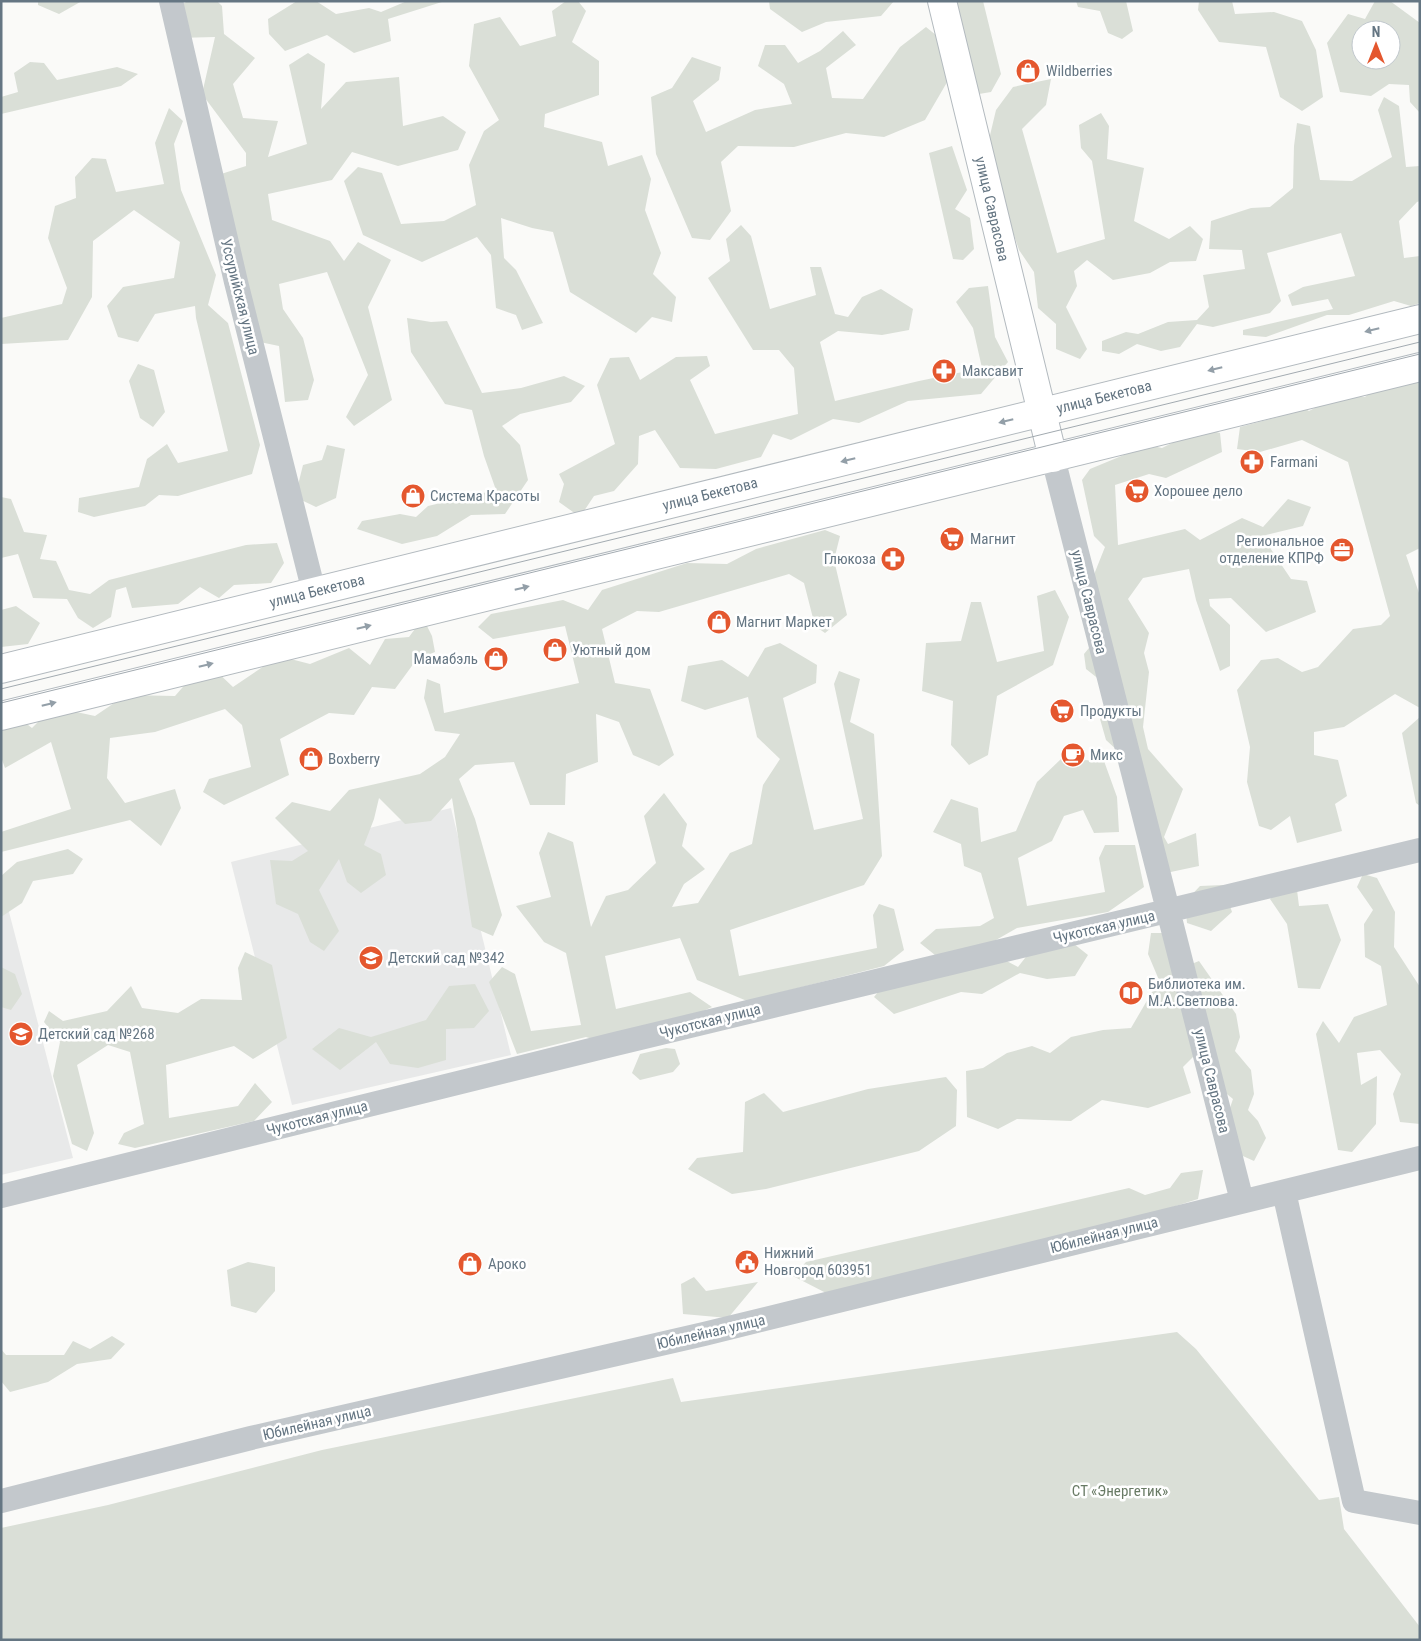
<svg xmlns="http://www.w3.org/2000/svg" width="1421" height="1641" font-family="'Roboto Condensed',sans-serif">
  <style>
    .built { fill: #e8e9e9 }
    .green { fill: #dadfd7; fill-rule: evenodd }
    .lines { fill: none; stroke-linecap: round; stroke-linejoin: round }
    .secondary-casing { stroke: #b3babf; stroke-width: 30 }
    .street { stroke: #c3c8cc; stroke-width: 24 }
    .secondary { stroke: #fff; stroke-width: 28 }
    .tram { stroke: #a2aab0; stroke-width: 1 }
    .oneway { fill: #939fa8 }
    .labels { text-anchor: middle; stroke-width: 5; stroke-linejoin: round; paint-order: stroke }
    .poi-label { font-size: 15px; fill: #657683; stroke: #fff; text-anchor: start }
    .street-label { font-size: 15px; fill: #657683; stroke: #fff }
    .park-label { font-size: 15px; fill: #687a64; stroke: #fff }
  </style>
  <rect width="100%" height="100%" fill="#fafaf8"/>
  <path class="built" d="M451,808L511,1055L292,1105L231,862Z
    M8,908L73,1158L1,1175V909Z"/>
  <path class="green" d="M38,1H82L59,14L38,5Z
    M188,1H217L222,6L224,34L255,58L233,84L243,118L278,121L268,157L307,144L289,65L308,53L325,64L321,109L346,82L399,77L403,126L443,116L466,132L458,150L398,166L352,152L332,180L268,194L272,220L330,241L344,261L358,242L391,260L368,307L392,400L354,426L346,417L368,375L327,272L279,284L283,309L303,338L314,380L308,400L285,402L279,346L255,341L218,175L246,166V153L202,94L215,37L177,38L170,11Z
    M297,1H316L336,14L369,8L381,12L407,1H445L388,19L391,41L354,53L327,35L285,51L269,34L268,19Z
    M566,1H578L586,11L572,42L599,61V95L545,114L544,127L602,142L608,166L642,155L651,179L645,210L661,253L653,274L676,297L672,322L652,317L636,333L570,292L553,232L532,228L501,218L504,258L516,270L543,323L522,330L516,315L496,308L491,255L477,237L422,262L363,235L344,181L358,167L382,173L401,224L444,221L476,205L469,165L484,131L499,120L469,66L474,24L500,17L520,46L556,36L552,11Z
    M769,1H894L881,16L826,22L802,32L770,9Z
    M943,1H983L1001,74L991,92L973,95Z
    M1076,1H1126L1133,31L1122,39L1108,33L1100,11L1078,7Z
    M1199,1H1232L1235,14L1274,12L1302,21L1316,50L1323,97L1302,111L1280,97L1266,47L1219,42L1198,10Z
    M1375,1H1390L1420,23V113L1410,102L1409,85L1389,84L1371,96L1340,92L1327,43L1348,14L1365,19ZM1361,30H1391V60H1361Z
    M926,27L947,44L953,72L925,120L884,137L846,133L794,147L738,146L721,162L731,211L710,240L692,238L656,154L651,97L672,88L692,57L721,67L719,80L693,101L706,132L755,110L792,104L784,84L758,66L765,45H785L798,63L820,51L843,31L856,45L826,68L832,98L863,99L900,47Z
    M30,62L44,63L57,80L117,67L138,74L121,86L1,114V97L18,92L14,73Z
    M1051,79L1046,105L1022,129L1057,253L1105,239L1092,161L1081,148L1079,125L1101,113L1109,126L1107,159L1144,168L1134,221L1169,239L1190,226L1203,239L1196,261L1170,262L1150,273L1113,280L1087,260L1074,271L1077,286L1066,307L1087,349L1080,359L1056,349V324L1038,308L1034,272L1019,250L986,152L996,110L1013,87Z
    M1384,97L1399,106L1406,167L1420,166V201L1417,202L1399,221L1404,258L1420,256V303L1411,306L1394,301L1349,315H1327L1266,337L1243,335V330L1333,309L1328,299L1292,306L1288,295L1303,287L1355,276L1341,233L1267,253L1281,301L1270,313L1213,327L1197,324L1180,347L1161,351L1137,344L1119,354L1102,351V341L1126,332L1138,334L1168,322L1197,320L1209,307L1203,275L1245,269L1242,250L1209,249L1211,221L1251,208L1270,207L1293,188L1294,146L1297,123L1310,126L1320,180L1352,181L1392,157L1378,110Z
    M169,108L183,121L174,144L181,190L216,275L208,305L228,323L260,445L252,474L178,496L159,495L145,506L94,517L78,512L79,498L139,487L147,459L167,444L178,463L228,451L196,318L195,306L155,314L138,342L118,337L107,306L123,287L174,278L180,242L134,210L93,241L92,297L68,340L1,344V318L62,304L67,288L48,238L55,206L76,198L75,177L92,158L106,159L116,192L164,184L155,143Z
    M952,146L967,190L955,209L970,218L974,249L963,260L953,259L929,153Z
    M741,225L751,236L770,309L816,295L810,267H821L835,314L848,317L862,297L881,289L913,309L909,330L882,335L838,331L820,342L835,401L919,381L982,368L973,328L956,302L969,288L988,286L995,337L1008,362L981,394L908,401L859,423L833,419L791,440L773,434L761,457L716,469L680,468L655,430L639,436L638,464L614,491L594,496L580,517L559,502L564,484L559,474L615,444L597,385L610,358L629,357L640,380L676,357L707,356L710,366L690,380L715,434L798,414L794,368L779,350H753L708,278L730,261L726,239Z
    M407,318L431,322L447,321L482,393L521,388L564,376L585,386L571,402L520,414L502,426L520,445L528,480L505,514L471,515L437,536L402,544L357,529L362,521L400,514L416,517L428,506L496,490L484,456L472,410L445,404L411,352Z
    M138,364L154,370L165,412L153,427L140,418L129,381Z
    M1420,367V548L1406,555L1420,596V708L1395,694L1344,727L1314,732V755L1338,760L1347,796L1335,804L1342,831L1297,843L1290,816L1271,830L1259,826L1247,782L1250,747L1237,690L1261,660L1278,658L1302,672L1318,667L1353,629L1381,625L1390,616L1348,462L1302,440L1260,452L1237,449L1240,427L1278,417L1291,400L1309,411L1342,394L1365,397L1385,377Z
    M1202,428L1220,433L1222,452L1166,478L1149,474L1115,485L1118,545L1185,529L1200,540L1242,518L1263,527L1288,499L1311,507L1303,526L1262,536L1291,579L1307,581L1316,612L1266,632L1231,598L1209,599L1210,606L1230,625V666L1220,671L1196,600L1189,569L1143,578L1128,599L1149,633L1144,653L1149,672L1143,727L1148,749L1183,789L1164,837L1168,844L1196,833L1199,866L1166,873L1145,776L1106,740L1100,719L1108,707L1105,684L1086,669L1084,654L1103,631L1089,587L1105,547L1094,536L1082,480L1090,469L1148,445L1162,448Z
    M327,445L345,449L336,498L316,507L295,497L303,465L322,460Z
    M1,497L11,499L24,532L47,535L40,559L56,561L69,590L90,594L109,580L246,545L277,543L284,563L271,583L234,585L219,598L200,587L178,604L132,608L126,587L116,590L111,617L93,628L78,618L67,599L33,598L18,554L1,558Z
    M825,530L840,536L834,560L847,615L825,633L815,626L804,583L789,574L659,612L637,611L602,629L615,683L650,689L674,755L659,766L633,755L619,722L596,714L598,762L566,774L565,805H530L514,762L475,765L459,779L475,819L502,915L493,936L472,927L452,798L431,821L405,824L379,798L374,819L364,845L381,854L386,875L361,893L347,882L339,859L319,890L339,931L324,951L310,942L298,914L276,904L270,860L292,861L308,851L275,818L292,802L330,811L349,790L420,774L445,757L460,734L435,731L424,698L427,679L440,684L444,713L579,683L565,626L493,639L478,627L491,614L563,600L588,610L602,590L687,563L727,564L756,549Z
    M1055,590L1069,617L1053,665L997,696L988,755L969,765L951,745L953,701L922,691L926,643L961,641L971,602H981L997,662L1044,651L1037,596Z
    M16,606L40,623L28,644L1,647V610Z
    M423,618L432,636L435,652L417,659L395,689L372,687L354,715L329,713L280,739L289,775L224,805L203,792L209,779L251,767L242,725L225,709L155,732L110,738L107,778L125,803L175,789L181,808L161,846L130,820L1,852V832L71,809L51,742L5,768L1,757V727L19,718L32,728L53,707L95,716L126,695L175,696L196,672L214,669L233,687L279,656L310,664L349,648L370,665L385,639L409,637Z
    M780,643L817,665L816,683L783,698L814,830L863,819L834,684L839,671L860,679L850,722L874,734L882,856L864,885L730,930L739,976L877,948L873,915L879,904L894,909L904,950L884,966L747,1001L697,980L680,938L605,956L616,1009L690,992L712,1007L620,1048L586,1037L517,1054L489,982L502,967L515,974L531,1031L581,1025L566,953L544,942L516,906L551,897L539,853L548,832L573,842L591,927L606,896L628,890L656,863L644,816L664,793L687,824L682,846L705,869L684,884L672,907L698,903L730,853L752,844L763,785L780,759L757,737L748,697L705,710L681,701L688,666L722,660L748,677L765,648Z
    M1420,717V806L1416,803L1402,733Z
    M1061,759L1104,761L1117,797L1119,832L1094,833L1083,810L1064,816L1052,841L1018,858L1027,906L1105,892L1099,858L1105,845H1135L1144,887L1108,912L1017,928L982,948L935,955L920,943L936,929L980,926L994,918L981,873L964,866L961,844L933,832L951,799L978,808L981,842L1016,831L1037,782Z
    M68,849L83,859L73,874L33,881L22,903L1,917V876L17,862Z
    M1363,874L1377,878L1395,912L1394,947L1420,987V1124L1400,1122L1393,1094L1401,1074L1380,1050L1357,1053L1361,1085L1377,1076L1376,1124L1352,1152L1338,1150L1316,1034L1323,1021L1339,1043L1354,1017L1387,1005L1381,966L1365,957L1364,924L1373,910L1357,887Z
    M1223,885L1232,912L1211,931L1187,923L1185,902L1200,886Z
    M1280,888L1297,890L1299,906L1328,904L1341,940L1320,989L1298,988L1287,924L1270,899Z
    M1151,933H1165L1189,965L1199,961L1236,1014L1240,1037L1235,1051L1251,1070L1254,1094L1248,1110L1258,1121L1266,1138L1254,1161L1225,1148L1221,1134L1233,1099L1205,1076L1199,1051L1183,1067L1191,1093L1148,1108L1102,1100L1071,1121L1017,1119L998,1129L967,1117L966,1071L983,1068L1007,1053L1032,1046L1050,1053L1071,1037L1103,1030L1131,1028L1159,980L1148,954Z
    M1069,940L1088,955L1075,976L1047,979L1020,973L982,994L961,992L894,1014L874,997L891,976L999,957L1018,967L1032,949Z
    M245,952L272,965L287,1038L253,1059L234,1046L166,1065L169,1118L238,1106L255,1083L272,1102L254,1121L135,1148L118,1144L124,1133L144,1124L130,1052L108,1045L77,1065L94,1133L87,1151L72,1144L53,1076L60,1042L44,1022L49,1011L63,1021L107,1011L131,986L142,1008L178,1013L201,999L242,1000L238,968Z
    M1,967L15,974L22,994L11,1010L1,1007Z
    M475,984L489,1011L474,1028L446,1029V1060L418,1068L390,1064L376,1042L340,1070L312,1049L339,1028L371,1037L426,1020L449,986Z
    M666,1048L675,1049L680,1064L673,1072L640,1080L632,1073L640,1054Z
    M946,1077L957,1090L956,1126L919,1151L766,1189L732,1194L688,1169L697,1158L743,1152L745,1102L764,1093L783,1112L868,1089Z
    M1203,1170L1198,1199L1034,1251L828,1294L793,1276L806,1262L1129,1188L1145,1195L1170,1188L1181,1173Z
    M248,1262L275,1267V1291L256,1313L231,1306L227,1270Z
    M694,1277L706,1291L758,1282L728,1318L683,1314L681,1284Z
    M1177,1332L1196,1349L1319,1500L1339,1497L1344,1529L1420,1627V1640H1V1528L108,1505L322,1450L673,1378L681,1402Z
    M112,1336L125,1344L111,1359L77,1364L48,1382L10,1392L1,1381V1349L6,1355H64L73,1341L90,1349Z"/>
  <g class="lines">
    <defs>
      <path id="secondary" d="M942,1L1053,458
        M1,669L1420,319
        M1,716L1420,367"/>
    </defs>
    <use href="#secondary" class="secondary-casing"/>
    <path class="street" d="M171,1L236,282L314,592
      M1053,458L1242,1201
      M1284,1192L1354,1501L1420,1513
      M1,1196L615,1044L1420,850
      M1,1501L251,1438L704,1334L1420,1158"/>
    <use href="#secondary" class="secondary"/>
    <path class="tram" d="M1,689L1420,342
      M1,703L1420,354"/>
  </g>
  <defs><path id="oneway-solid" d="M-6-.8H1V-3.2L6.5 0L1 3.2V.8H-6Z" transform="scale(1.25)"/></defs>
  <g class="oneway">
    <use href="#oneway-solid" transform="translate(1372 330) rotate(166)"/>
    <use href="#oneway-solid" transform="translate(1215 369) rotate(166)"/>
    <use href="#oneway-solid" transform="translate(1006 421) rotate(166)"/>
    <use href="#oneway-solid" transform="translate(848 460) rotate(166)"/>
    <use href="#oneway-solid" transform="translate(522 588) rotate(-14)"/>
    <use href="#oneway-solid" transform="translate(364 627) rotate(-14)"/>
    <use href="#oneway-solid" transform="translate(206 665) rotate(-14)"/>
    <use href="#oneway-solid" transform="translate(49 704) rotate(-14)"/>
  </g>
  <defs>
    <symbol id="shop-disc" viewBox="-11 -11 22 22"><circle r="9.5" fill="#e4572e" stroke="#fff"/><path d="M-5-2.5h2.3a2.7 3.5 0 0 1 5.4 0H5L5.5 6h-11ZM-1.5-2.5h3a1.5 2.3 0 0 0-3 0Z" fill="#fff"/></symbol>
    <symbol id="pharmacy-disc" viewBox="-11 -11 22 22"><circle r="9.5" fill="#e4572e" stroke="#fff"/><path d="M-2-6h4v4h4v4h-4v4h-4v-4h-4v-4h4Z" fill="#fff"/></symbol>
    <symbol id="supermarket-disc" viewBox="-11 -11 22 22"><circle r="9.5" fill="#e4572e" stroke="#fff"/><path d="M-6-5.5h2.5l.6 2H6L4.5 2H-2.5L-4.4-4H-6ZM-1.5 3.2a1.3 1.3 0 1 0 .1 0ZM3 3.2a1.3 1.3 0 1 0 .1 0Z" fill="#fff"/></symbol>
    <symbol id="office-disc" viewBox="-11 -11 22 22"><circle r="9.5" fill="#e4572e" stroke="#fff"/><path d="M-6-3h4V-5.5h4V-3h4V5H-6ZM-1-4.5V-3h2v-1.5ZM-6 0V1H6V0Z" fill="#fff"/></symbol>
    <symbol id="cafe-disc" viewBox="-11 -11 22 22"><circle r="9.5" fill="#e4572e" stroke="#fff"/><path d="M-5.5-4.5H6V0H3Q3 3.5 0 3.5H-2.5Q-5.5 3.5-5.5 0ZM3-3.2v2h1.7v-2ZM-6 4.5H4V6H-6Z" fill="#fff"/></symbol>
    <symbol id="school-disc" viewBox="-11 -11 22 22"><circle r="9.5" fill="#e4572e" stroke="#fff"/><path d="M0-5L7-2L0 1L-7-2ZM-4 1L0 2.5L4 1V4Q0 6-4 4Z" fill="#fff"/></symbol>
    <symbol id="library-disc" viewBox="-11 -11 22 22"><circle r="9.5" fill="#e4572e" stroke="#fff"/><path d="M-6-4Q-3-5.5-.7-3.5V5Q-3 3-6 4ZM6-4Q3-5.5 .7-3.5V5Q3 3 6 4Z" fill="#fff"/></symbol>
    <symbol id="civic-disc" viewBox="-11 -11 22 22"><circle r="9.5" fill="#e4572e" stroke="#fff"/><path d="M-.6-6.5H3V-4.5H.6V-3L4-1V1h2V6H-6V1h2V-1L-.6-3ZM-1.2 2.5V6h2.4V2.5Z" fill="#fff"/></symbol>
  </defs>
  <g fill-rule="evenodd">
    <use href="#shop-disc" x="1014" y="57" width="28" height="28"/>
    <use href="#pharmacy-disc" x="930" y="357" width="28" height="28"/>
    <use href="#pharmacy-disc" x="1238" y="448" width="28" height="28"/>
    <use href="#supermarket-disc" x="1123" y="477" width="28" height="28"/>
    <use href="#shop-disc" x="399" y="482" width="28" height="28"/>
    <use href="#supermarket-disc" x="938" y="525" width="28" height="28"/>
    <use href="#office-disc" x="1328" y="536" width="28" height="28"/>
    <use href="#pharmacy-disc" x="879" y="545" width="28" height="28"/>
    <use href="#shop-disc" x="705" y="608" width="28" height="28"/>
    <use href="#shop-disc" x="541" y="636" width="28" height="28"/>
    <use href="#shop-disc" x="482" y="645" width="28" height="28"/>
    <use href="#supermarket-disc" x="1048" y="697" width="28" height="28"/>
    <use href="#cafe-disc" x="1059" y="741" width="28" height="28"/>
    <use href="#shop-disc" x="297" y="745" width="28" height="28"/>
    <use href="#school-disc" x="357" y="944" width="28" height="28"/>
    <use href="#library-disc" x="1117" y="979" width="28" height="28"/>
    <use href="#school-disc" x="7" y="1020" width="28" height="28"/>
    <use href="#civic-disc" x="733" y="1248" width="28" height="28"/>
    <use href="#shop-disc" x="456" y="1250" width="28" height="28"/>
  </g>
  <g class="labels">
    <g class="poi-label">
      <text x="1046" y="76">Wildberries</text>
      <text x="962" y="376">Максавит</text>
      <text x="1270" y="467">Farmani</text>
      <text x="1154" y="496">Хорошее дело</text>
      <text x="430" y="501">Система Красоты</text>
      <text x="970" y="544">Магнит</text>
      <text x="1324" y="546" text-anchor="end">Региональное<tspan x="1324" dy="17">отделение КПРФ</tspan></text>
      <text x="876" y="564" text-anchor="end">Глюкоза</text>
      <text x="736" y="627">Магнит Маркет</text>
      <text x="572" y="655">Уютный дом</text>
      <text x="478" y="664" text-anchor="end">Мамабэль</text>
      <text x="1080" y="716">Продукты</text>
      <text x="1090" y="760">Микс</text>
      <text x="328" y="764">Boxberry</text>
      <text x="388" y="963">Детский сад №342</text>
      <text x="1148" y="989">Библиотека им.<tspan x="1148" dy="17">М.А.Светлова.</tspan></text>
      <text x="38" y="1039">Детский сад №268</text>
      <text x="764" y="1258">Нижний<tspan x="764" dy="17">Новгород 603951</tspan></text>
      <text x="488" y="1269">Ароко</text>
    </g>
    <g class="street-label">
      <text transform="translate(992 209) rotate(77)" y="5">улица Саврасова</text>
      <text transform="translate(240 297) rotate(76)" y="5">Уссурийская улица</text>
      <text transform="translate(1104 397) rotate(-14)" y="5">улица Бекетова</text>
      <text transform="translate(710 494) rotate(-14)" y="5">улица Бекетова</text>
      <text transform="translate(317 591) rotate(-14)" y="5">улица Бекетова</text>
      <text transform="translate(1089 602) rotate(76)" y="5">улица Саврасова</text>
      <text transform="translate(1104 927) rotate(-13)" y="5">Чукотская улица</text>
      <text transform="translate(710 1021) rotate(-14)" y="5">Чукотская улица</text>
      <text transform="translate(1212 1081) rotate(76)" y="5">улица Саврасова</text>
      <text transform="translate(317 1118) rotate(-14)" y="5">Чукотская улица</text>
      <text transform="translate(1104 1235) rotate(-14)" y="5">Юбилейная улица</text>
      <text transform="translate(711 1332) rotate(-13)" y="5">Юбилейная улица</text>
      <text transform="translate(317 1423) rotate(-13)" y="5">Юбилейная улица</text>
    </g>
    <g class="park-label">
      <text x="1120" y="1496">СТ «Энергетик»</text>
    </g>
  </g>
  <rect width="1421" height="1641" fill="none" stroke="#657683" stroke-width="5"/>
  <g transform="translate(1376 45)"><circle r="24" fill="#ffffff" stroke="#c1c8cd"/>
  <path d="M0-4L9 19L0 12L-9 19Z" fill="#e4572e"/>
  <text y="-8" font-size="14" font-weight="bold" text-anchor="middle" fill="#657683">N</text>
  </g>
</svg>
